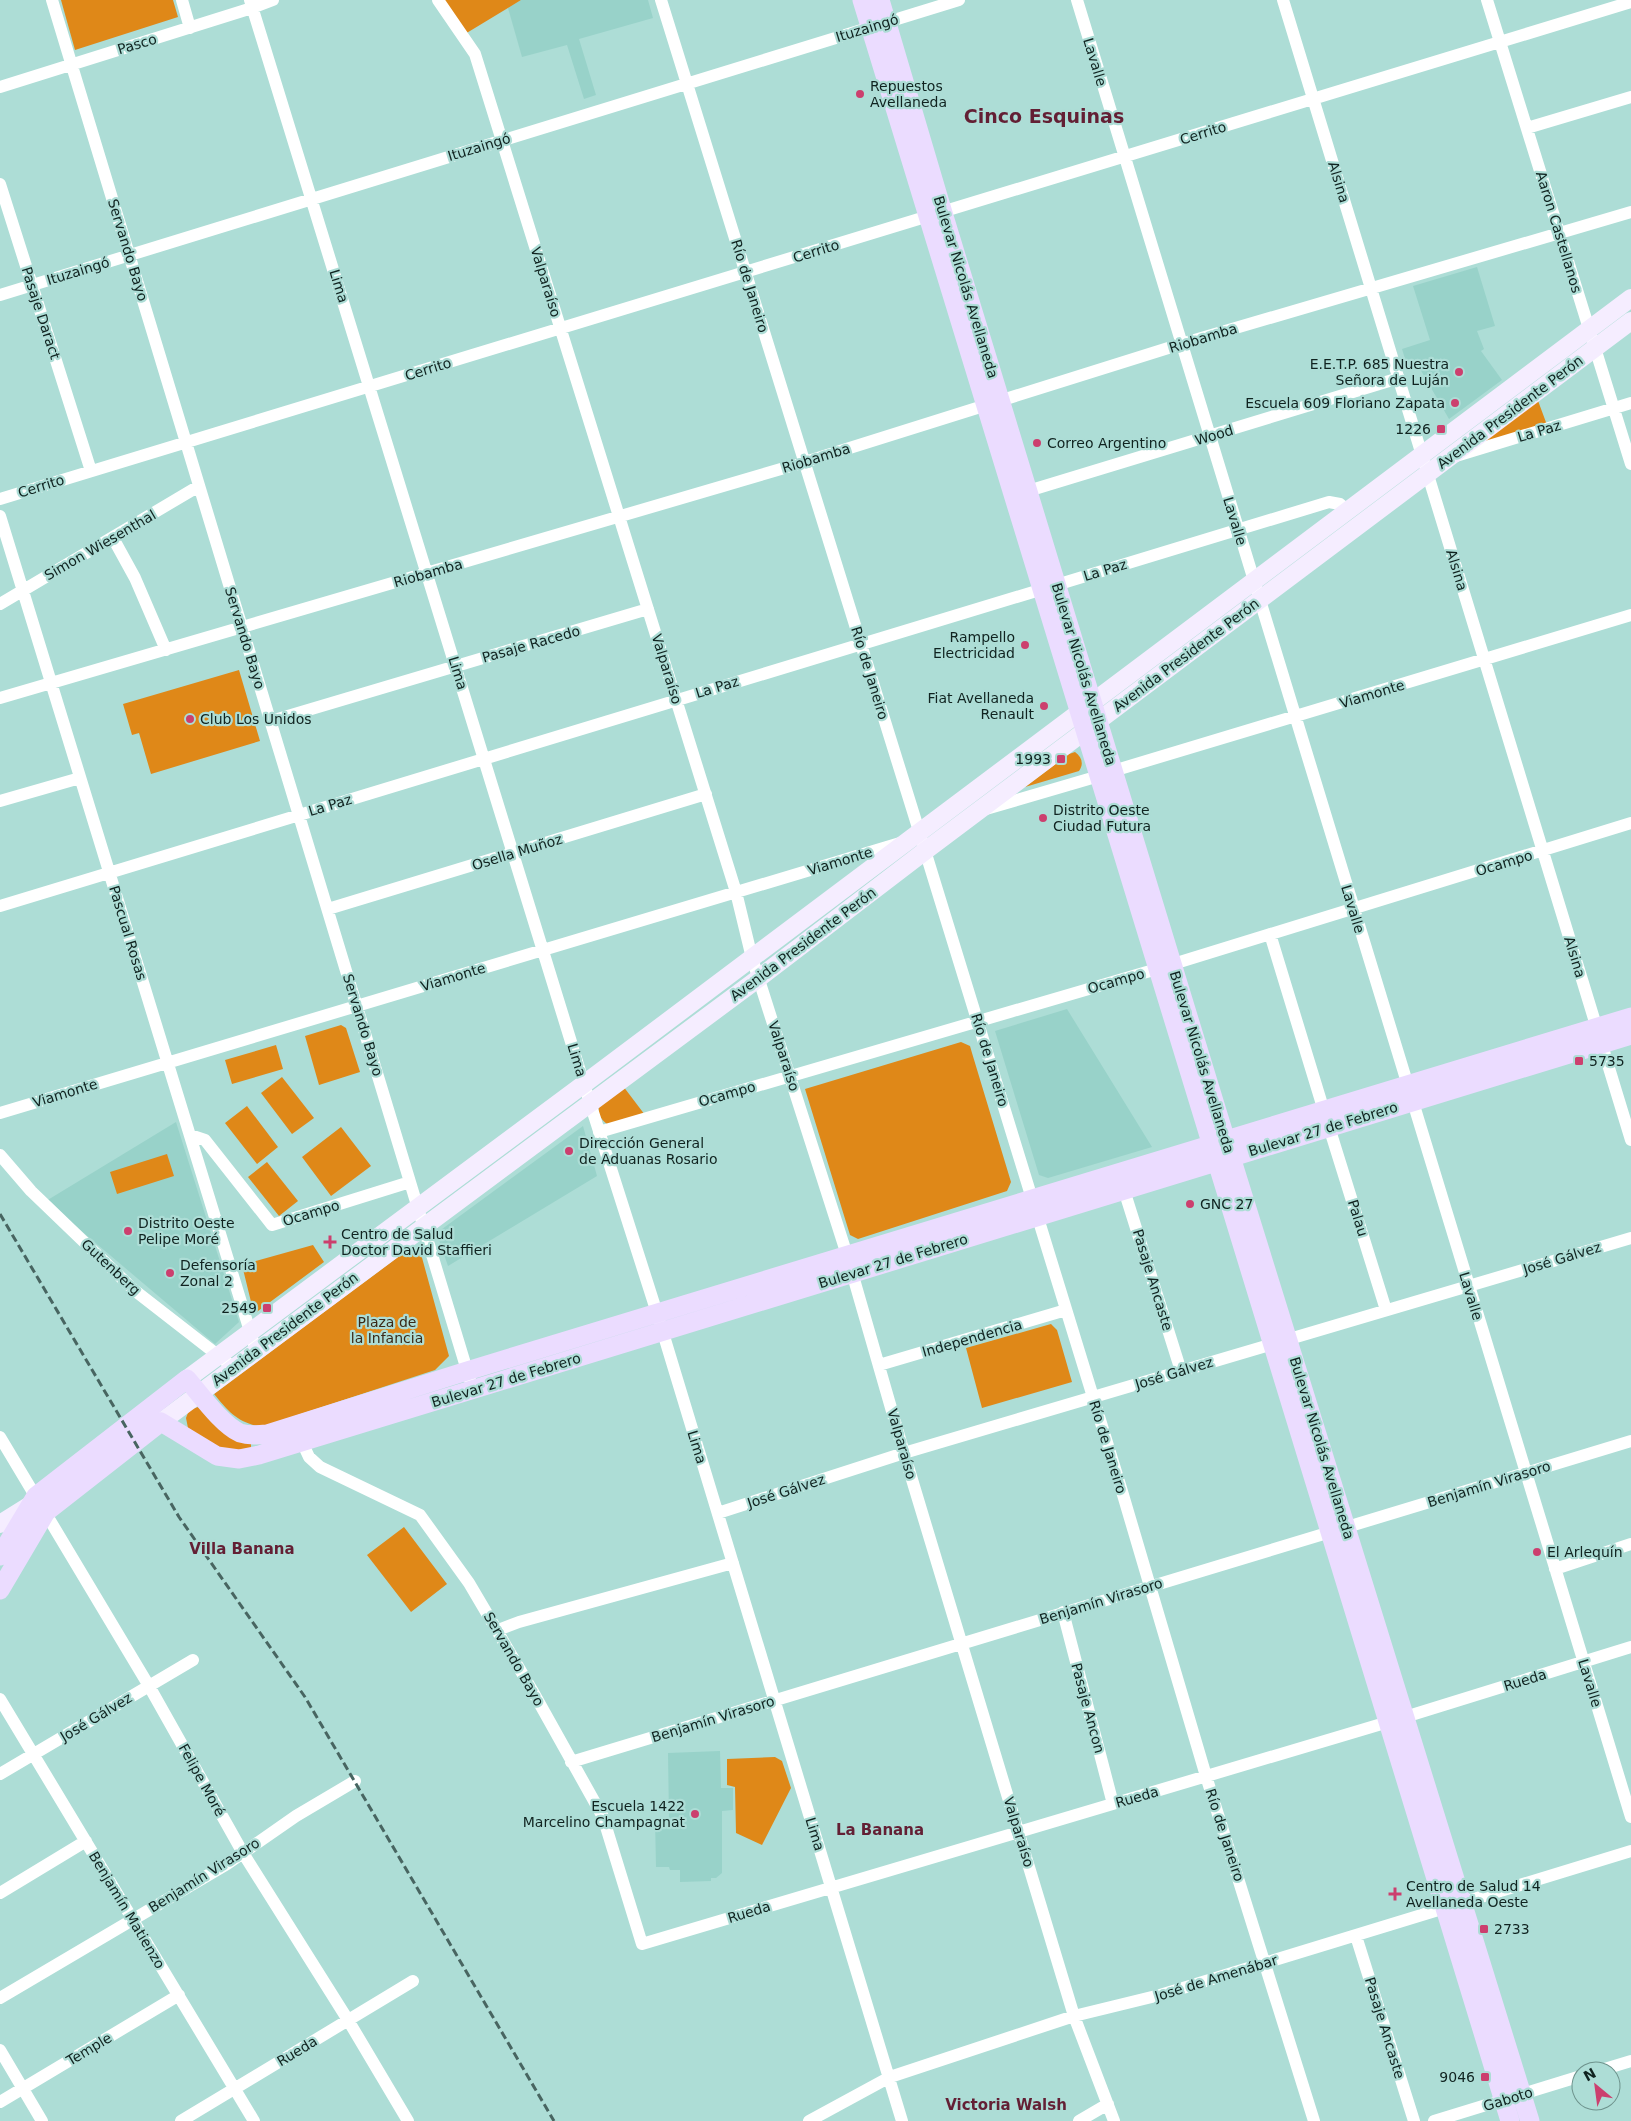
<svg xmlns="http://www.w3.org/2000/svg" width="1631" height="2121" font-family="'DejaVu Sans',sans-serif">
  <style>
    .built { fill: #98d2c9 }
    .green { fill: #df8818 }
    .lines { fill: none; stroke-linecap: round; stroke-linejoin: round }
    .minor { stroke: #fff; stroke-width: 12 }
    .secondary { stroke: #f5edff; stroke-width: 18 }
    .primary { stroke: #ebdcff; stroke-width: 19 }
    .rail { stroke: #486561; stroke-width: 3; stroke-dasharray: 8 4; stroke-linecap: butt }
    .poi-dot { fill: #cc3f6e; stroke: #adddd6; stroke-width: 2 }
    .labels { text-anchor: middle; stroke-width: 4.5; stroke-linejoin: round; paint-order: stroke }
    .street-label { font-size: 14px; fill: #102320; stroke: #adddd6 }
    .poi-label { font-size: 14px; fill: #102320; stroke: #adddd6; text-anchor: start }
    .park-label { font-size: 14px; fill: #3a2917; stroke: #adddd6 }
    .neighbourhood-label { font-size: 15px; font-weight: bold; fill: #631f34; stroke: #adddd6 }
    .district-label { font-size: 19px; font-weight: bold; fill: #631f34; stroke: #adddd6 }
  </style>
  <rect width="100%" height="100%" fill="#adddd6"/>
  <path class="built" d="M521,0H648L653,18L579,39L596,95L584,99L567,45L522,57L508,8Z
    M1477,267L1495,326L1477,331L1484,349L1481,351L1502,380L1449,419L1416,362L1407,365L1402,349L1430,340L1413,286Z
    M1067,1009L1152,1147L1048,1178L1039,1175L995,1031Z
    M176,1122L239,1322L215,1344L46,1201Z
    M583,1126L597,1176L448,1266L438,1237V1232Z
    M720,1751L721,1788H733V1810L722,1811V1873L716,1878H711V1881L680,1882V1870H670L669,1867H656L655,1818H669L668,1753Z"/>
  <path class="green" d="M61,0H173L178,17L75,50Z
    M444,0H521L465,34Z
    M1537,398L1547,425L1474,446Z
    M239,670L260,741L151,774L139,733L132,735L123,704Z
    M1075,752C1082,757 1084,764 1079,771L1025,787L1069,754Z
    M341,1025L346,1028L360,1072L319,1085L305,1036Z
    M961,1042L970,1046L972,1053L1011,1182L1007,1191L858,1239L850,1235L805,1089Z
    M276,1045L283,1069L232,1084L225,1060Z
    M282,1077L314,1118L292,1134L261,1093Z
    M623,1086L645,1115L607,1124C586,1107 609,1096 623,1086Z
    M247,1106L278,1147L257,1164L225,1123Z
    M341,1127L371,1166L331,1196L302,1157Z
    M167,1154L174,1176L117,1194L110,1172Z
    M267,1162L298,1201L279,1216L248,1177Z
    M313,1245L324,1262L254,1314L242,1265Z
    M406,1251L421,1254L449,1356L435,1370L261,1427C237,1422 229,1412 214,1394Z
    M1051,1324L1057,1330L1072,1382L982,1408L966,1348Z
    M198,1407L206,1411L251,1443V1453L220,1451L188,1428L186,1418L189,1410Z
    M404,1527L447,1584L411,1612L367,1555Z
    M775,1757L782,1761L791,1788L762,1845L736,1833L735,1787L727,1785V1759Z"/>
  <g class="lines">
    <path class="minor" d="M52,0L473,1390
      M182,0L190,28
      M250,0L584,1084L657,1313L902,2121
      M438,0L475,54L736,892L752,958L847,1255L904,1453L1074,2016L1114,2121
      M661,0L919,831L1121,1488L1206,1776L1314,2121
      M1077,0L1631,1817
      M1283,0L1631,1140
      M1487,0L1631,464
      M0,87L252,8L273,0
      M1527,128L1631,97
      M0,184L91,471
      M0,295L959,0
      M1456,456L1631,403
      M1028,491L1399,378
      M0,499L1631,2
      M0,516L256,1351
      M113,538L135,578L166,650
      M0,604L199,486
      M0,698L805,462L1181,344L1631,212
      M271,721L648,609
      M1113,771L1631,615
      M0,801L80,778
      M986,809L1099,776
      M0,906L1329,502L1340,504L1347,510
      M328,909L706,794
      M1270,934L1324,1111
      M0,1113L900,843
      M1329,1127L1386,1310
      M599,1132L1157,969L1631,823
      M190,1135L205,1140L272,1225L410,1182
      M0,1155L31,1191L134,1290L233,1367
      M1124,1190L1181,1371
      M879,1365L1066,1310
      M0,1437L149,1686L243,1853L348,2020L408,2121
      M302,1442L309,1457L320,1467L420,1515L469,1583L532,1690L603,1817L642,1944L1405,1717L1631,1647
      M718,1513L904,1453L1631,1238
      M1555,1569L1631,1544
      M1063,1612L1113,1804
      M498,1630L519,1622L733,1563
      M0,1699L254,2121
      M571,1762L1631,1441
      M0,1774L193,1660
      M0,1893L86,1841
      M1356,1936L1414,2121
      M0,1998L227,1864L296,1816L355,1781
      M0,2050L42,2121
      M1598,2071L1631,2061
      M0,2102L179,1995
      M181,2121L413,1981
      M809,2121L890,2077L1074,2016L1160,1995L1631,1851
      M1079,2121L1108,2104
      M1434,2121L1581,2076"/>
    <path class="secondary" d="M187,1379L584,1084L1631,298
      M161,1422L759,978L925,851L1631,321
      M0,1524L30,1505"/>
    <path class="primary" d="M862,0L1510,2121
      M880,0L943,213L1231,1157L1530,2121
      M0,1556L36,1496L187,1379C201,1395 221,1424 240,1433C249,1436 258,1435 267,1434L467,1371L1631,1017
      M0,1590L46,1512L161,1422L217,1456L239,1459L259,1455L1631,1035"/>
    <path class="rail" d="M0,1214L179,1517L305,1697L554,2121"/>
  </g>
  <g class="poi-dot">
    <circle cx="860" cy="94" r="5"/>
    <circle cx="1459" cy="372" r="5"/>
    <circle cx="1455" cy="403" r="5"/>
    <rect x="1436" y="424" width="10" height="10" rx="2.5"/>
    <circle cx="1037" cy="443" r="5"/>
    <circle cx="1025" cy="645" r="5"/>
    <circle cx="1044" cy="706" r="5"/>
    <circle cx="190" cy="719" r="5"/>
    <rect x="1056" y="754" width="10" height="10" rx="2.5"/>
    <circle cx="1043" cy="818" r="5"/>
    <rect x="1574" y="1056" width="10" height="10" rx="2.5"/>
    <circle cx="569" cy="1151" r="5"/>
    <circle cx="1190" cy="1204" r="5"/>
    <circle cx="128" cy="1231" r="5"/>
    <path d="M327.5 1234.5h5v5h5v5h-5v5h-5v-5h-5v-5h5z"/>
    <circle cx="170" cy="1273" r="5"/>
    <rect x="262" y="1303" width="10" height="10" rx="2.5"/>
    <circle cx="1537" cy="1552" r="5"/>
    <circle cx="695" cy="1814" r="5"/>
    <path d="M1392.5 1886.5h5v5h5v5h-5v5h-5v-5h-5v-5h5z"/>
    <rect x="1479" y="1924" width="10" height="10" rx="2.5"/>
    <rect x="1480" y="2072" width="10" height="10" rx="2.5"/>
  </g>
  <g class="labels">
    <g class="street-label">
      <text transform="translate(867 28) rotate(-17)" y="5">Ituzaingó</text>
      <text transform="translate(137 44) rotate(-17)" y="5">Pasco</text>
      <text transform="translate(1095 62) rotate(73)" y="5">Lavalle</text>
      <text transform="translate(1203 133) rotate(-17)" y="5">Cerrito</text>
      <text transform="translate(479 147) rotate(-17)" y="5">Ituzaingó</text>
      <text transform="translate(1339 182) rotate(73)" y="5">Alsina</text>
      <text transform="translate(1559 232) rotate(73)" y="5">Aaron Castellanos</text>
      <text transform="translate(128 250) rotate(73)" y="5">Servando Bayo</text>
      <text transform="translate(816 251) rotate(-17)" y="5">Cerrito</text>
      <text transform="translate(78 271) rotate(-17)" y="5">Ituzaingó</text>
      <text transform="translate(546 282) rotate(73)" y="5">Valparaíso</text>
      <text transform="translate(339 286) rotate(73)" y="5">Lima</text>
      <text transform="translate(750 286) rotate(73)" y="5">Río de Janeiro</text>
      <text transform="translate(966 287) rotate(73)" y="5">Bulevar Nicolás Avellaneda</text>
      <text transform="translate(41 313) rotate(72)" y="5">Pasaje Daract</text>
      <text transform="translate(1203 338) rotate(-17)" y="5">Riobamba</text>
      <text transform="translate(428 369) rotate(-17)" y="5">Cerrito</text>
      <text transform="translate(1510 412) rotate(-37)" y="5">Avenida Presidente Perón</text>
      <text transform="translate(1539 431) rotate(-17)" y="5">La Paz</text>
      <text transform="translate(1214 435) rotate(-17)" y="5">Wood</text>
      <text transform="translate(816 458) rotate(-17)" y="5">Riobamba</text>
      <text transform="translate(41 486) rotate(-17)" y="5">Cerrito</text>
      <text transform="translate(1235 521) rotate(73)" y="5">Lavalle</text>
      <text transform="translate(100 545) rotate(-30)" y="5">Simon Wiesenthal</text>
      <text transform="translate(1105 570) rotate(-17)" y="5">La Paz</text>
      <text transform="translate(1457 570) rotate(73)" y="5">Alsina</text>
      <text transform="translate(428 573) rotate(-16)" y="5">Riobamba</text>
      <text transform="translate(245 638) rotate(73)" y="5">Servando Bayo</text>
      <text transform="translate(531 644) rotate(-16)" y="5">Pasaje Racedo</text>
      <text transform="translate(1186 655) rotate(-37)" y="5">Avenida Presidente Perón</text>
      <text transform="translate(667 669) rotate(73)" y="5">Valparaíso</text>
      <text transform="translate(458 673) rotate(73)" y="5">Lima</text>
      <text transform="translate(870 673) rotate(73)" y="5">Río de Janeiro</text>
      <text transform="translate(1084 674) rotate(73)" y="5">Bulevar Nicolás Avellaneda</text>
      <text transform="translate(717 687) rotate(-17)" y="5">La Paz</text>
      <text transform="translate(1372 694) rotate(-17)" y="5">Viamonte</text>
      <text transform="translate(330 805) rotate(-17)" y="5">La Paz</text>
      <text transform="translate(517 852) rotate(-17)" y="5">Osella Muñoz</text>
      <text transform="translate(840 861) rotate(-17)" y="5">Viamonte</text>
      <text transform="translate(1504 863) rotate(-17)" y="5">Ocampo</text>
      <text transform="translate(1353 909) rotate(73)" y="5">Lavalle</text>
      <text transform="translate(128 933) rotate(73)" y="5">Pascual Rosas</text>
      <text transform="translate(803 944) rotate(-37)" y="5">Avenida Presidente Perón</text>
      <text transform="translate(1575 957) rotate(73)" y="5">Alsina</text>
      <text transform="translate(453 977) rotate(-17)" y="5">Viamonte</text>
      <text transform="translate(1116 981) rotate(-16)" y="5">Ocampo</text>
      <text transform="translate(363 1025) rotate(73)" y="5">Servando Bayo</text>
      <text transform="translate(784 1056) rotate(72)" y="5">Valparaíso</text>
      <text transform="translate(577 1060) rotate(73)" y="5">Lima</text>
      <text transform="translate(990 1060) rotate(73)" y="5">Río de Janeiro</text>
      <text transform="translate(1202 1062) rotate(73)" y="5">Bulevar Nicolás Avellaneda</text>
      <text transform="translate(65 1093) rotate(-17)" y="5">Viamonte</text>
      <text transform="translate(727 1094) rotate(-16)" y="5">Ocampo</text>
      <text transform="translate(1323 1129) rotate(-17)" y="5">Bulevar 27 de Febrero</text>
      <text transform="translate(311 1213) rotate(-17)" y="5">Ocampo</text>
      <text transform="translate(1358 1218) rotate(73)" y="5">Palau</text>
      <text transform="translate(1562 1258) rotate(-17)" y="5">José Gálvez</text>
      <text transform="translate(893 1261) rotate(-17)" y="5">Bulevar 27 de Febrero</text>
      <text transform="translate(111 1267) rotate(43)" y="5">Gutenberg</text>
      <text transform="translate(1153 1280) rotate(73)" y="5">Pasaje Ancaste</text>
      <text transform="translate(1471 1296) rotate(73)" y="5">Lavalle</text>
      <text transform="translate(285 1329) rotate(-37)" y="5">Avenida Presidente Perón</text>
      <text transform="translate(972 1338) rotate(-16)" y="5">Independencia</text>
      <text transform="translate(1174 1373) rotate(-17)" y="5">José Gálvez</text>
      <text transform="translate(506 1380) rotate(-17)" y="5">Bulevar 27 de Febrero</text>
      <text transform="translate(902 1444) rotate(74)" y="5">Valparaíso</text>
      <text transform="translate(697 1447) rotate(73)" y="5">Lima</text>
      <text transform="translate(1108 1447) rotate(73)" y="5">Río de Janeiro</text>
      <text transform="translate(1322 1448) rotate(73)" y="5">Bulevar Nicolás Avellaneda</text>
      <text transform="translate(1489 1484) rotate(-17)" y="5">Benjamín Virasoro</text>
      <text transform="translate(786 1491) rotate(-18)" y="5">José Gálvez</text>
      <text transform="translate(1101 1601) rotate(-17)" y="5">Benjamín Virasoro</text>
      <text transform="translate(514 1659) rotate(60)" y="5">Servando Bayo</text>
      <text transform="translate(1525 1680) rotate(-17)" y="5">Rueda</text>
      <text transform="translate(1590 1683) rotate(73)" y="5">Lavalle</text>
      <text transform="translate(1088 1708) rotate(75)" y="5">Pasaje Ancon</text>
      <text transform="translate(96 1717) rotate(-31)" y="5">José Gálvez</text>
      <text transform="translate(713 1719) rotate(-17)" y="5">Benjamín Virasoro</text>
      <text transform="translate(202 1780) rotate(61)" y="5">Felipe Moré</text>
      <text transform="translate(1137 1797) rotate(-16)" y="5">Rueda</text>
      <text transform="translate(1019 1832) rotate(73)" y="5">Valparaíso</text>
      <text transform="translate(815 1834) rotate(73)" y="5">Lima</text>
      <text transform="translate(1225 1835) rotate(72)" y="5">Río de Janeiro</text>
      <text transform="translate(204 1875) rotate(-32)" y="5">Benjamín Virasoro</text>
      <text transform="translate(127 1910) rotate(59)" y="5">Benjamín Matienzo</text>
      <text transform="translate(749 1912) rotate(-17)" y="5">Rueda</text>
      <text transform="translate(1216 1978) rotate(-17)" y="5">José de Amenábar</text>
      <text transform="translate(1385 2028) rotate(73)" y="5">Pasaje Ancaste</text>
      <text transform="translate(89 2049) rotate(-31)" y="5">Temple</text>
      <text transform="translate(297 2051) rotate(-31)" y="5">Rueda</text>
      <text transform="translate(1508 2099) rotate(-17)" y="5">Gaboto</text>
    </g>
    <g class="poi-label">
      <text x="870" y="91">Repuestos<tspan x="870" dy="16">Avellaneda</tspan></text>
      <text x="1449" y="369" text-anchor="end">E.E.T.P. 685 Nuestra<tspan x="1449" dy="16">Señora de Luján</tspan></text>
      <text x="1445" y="408" text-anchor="end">Escuela 609 Floriano Zapata</text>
      <text x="1431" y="434" text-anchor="end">1226</text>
      <text x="1047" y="448">Correo Argentino</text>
      <text x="1015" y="642" text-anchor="end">Rampello<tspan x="1015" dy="16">Electricidad</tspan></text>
      <text x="1034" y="703" text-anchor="end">Fiat Avellaneda<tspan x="1034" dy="16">Renault</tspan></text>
      <text x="200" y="724">Club Los Unidos</text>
      <text x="1051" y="764" text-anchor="end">1993</text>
      <text x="1053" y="815">Distrito Oeste<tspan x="1053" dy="16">Ciudad Futura</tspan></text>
      <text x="1589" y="1066">5735</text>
      <text x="579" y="1148">Dirección General<tspan x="579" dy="16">de Aduanas Rosario</tspan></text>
      <text x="1200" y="1209">GNC 27</text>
      <text x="138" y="1228">Distrito Oeste<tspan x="138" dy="16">Pelipe Moré</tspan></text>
      <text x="341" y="1239">Centro de Salud<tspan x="341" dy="16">Doctor David Staffieri</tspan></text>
      <text x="180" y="1270">Defensoría<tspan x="180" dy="16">Zonal 2</tspan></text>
      <text x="257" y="1313" text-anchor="end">2549</text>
      <text x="1547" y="1557">El Arlequín</text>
      <text x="685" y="1811" text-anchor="end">Escuela 1422<tspan x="685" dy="16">Marcelino Champagnat</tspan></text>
      <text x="1406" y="1891">Centro de Salud 14<tspan x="1406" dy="16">Avellaneda Oeste</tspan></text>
      <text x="1494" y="1934">2733</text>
      <text x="1475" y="2082" text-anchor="end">9046</text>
    </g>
    <g class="park-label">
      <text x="387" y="1327">Plaza de<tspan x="387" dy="16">la Infancia</tspan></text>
    </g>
    <g class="neighbourhood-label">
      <text x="242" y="1554">Villa Banana</text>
      <text x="880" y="1835">La Banana</text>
      <text x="1006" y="2110">Victoria Walsh</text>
    </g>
    <g class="district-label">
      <text x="1044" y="123">Cinco Esquinas</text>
    </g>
  </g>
  <g transform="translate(1596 2086) rotate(331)"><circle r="24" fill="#adddd6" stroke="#6e938d"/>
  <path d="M0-4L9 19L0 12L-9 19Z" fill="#cc3f6e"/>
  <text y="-8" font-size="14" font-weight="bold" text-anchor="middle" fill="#102320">N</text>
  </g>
</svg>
